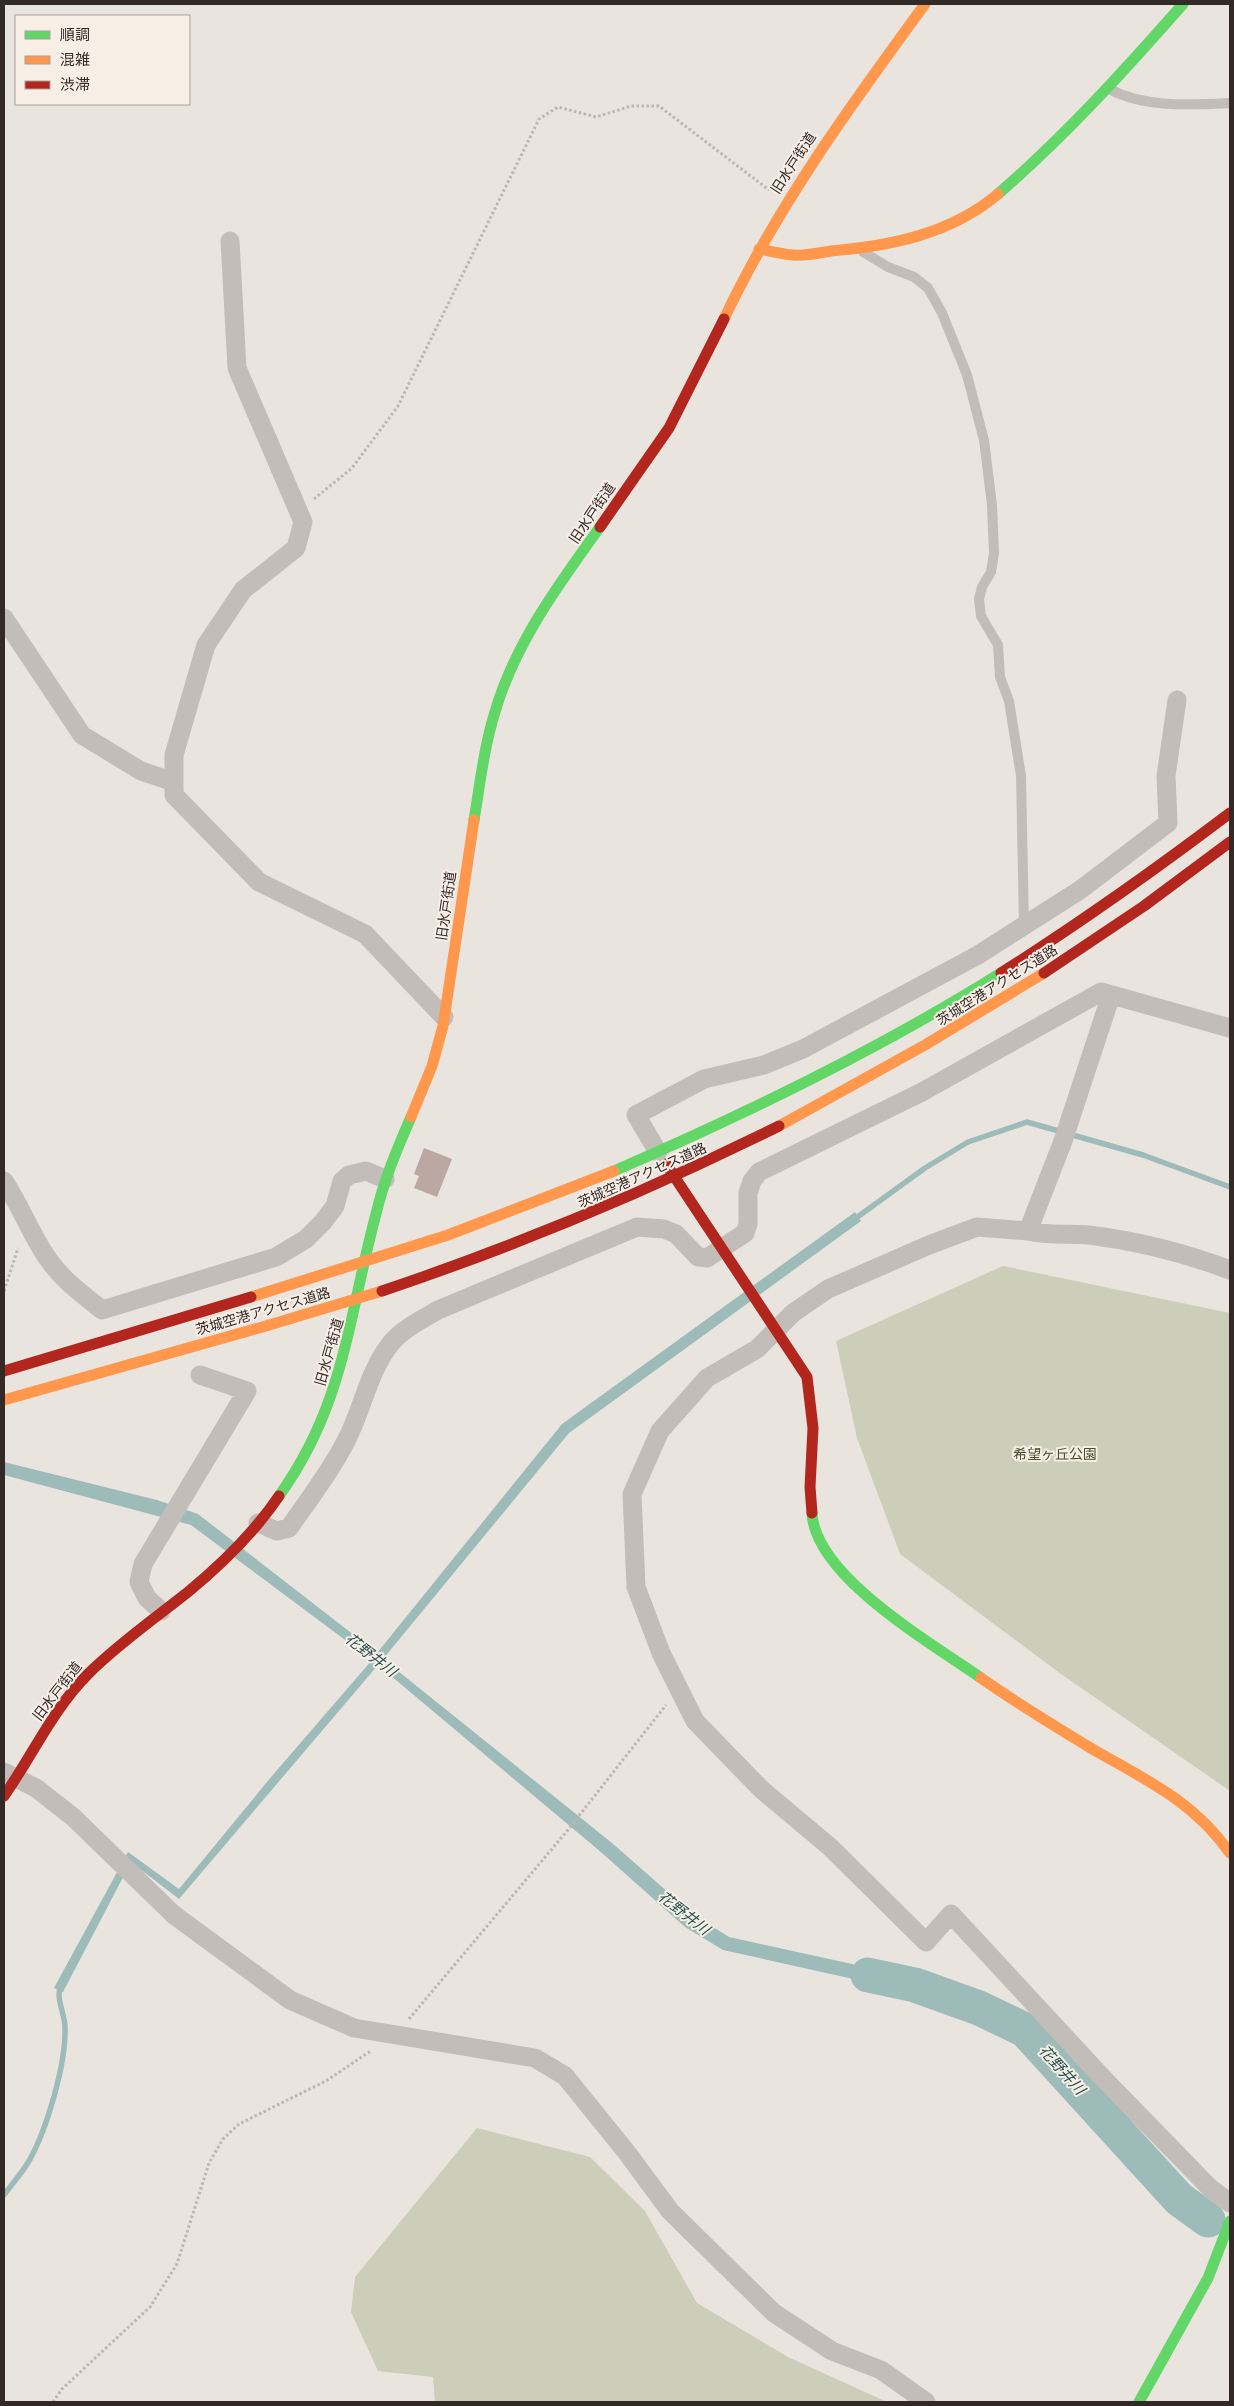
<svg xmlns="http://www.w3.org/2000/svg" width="1234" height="2406" font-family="'Nunito Sans','Noto Sans JP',sans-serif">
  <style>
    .green { fill: #ccceba }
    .water { fill: #9dbbb8 }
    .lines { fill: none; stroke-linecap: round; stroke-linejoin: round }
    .stream { stroke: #9dbbb8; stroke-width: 5.5 }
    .river { stroke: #9dbbb8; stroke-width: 35 }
    .building { fill: #bca8a2 }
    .path { stroke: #bcb5b1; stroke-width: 3; stroke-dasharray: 2.5 2.5; stroke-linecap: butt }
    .lane { stroke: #c3bdb9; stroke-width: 10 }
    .street { stroke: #c3bdb9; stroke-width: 19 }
    .fast { stroke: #63d668; stroke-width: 11 }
    .slow { stroke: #ff974d; stroke-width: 11 }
    .jam { stroke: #b3261e; stroke-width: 11 }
    .labels { text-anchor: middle; stroke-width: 4; stroke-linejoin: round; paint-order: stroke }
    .street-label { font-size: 14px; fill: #332a27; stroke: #f7eee6 }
    .park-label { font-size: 14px; fill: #454f2d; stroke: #f7eee6 }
    .water-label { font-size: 15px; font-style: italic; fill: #215151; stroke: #f7eee6 }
  </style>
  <rect width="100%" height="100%" fill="#eae4df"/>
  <path class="green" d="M1003,1266L1230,1313V1791L1061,1674L900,1554L857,1438L836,1341Z
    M477,2128L590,2157L645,2211L697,2303L788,2357L887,2402H435L433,2377L378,2371L351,2312L355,2277Z"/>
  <path class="water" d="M855,1212L861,1221L569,1433L383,1659L612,1843L694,1915L729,1937L916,1978L912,1992L723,1950L685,1927L602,1853L378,1665L179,1899L131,1862L63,1992L54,1988L128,1852L179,1889L272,1776L372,1660L191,1525L4,1475V1462L157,1500L198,1514L377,1653L562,1424Z"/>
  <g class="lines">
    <path class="stream" d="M852,1221L925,1168L968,1142L1027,1122L1143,1155L1230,1187
      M4,2195C12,2184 22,2173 29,2161C47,2129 66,2064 65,2028C65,2012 54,1997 62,1983"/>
    <path class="river" d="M868,1975L915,1985L979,2008L1025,2030L1179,2199L1208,2220"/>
  </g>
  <path class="building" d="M424,1148L452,1159L437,1197L414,1188L419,1176L414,1174Z"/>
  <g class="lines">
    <path class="path" d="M314,499L352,468L398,406L539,119L558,107L596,117L631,106H659L769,190
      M4,1291L18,1248
      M409,2019L567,1831L666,1705
      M53,2402L62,2389L150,2307L177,2264L209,2163L223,2139L239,2124L326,2081L372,2050"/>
    <path class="lane" d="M1109,89C1145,108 1190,105 1230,103
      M863,252L888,267L914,277L928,288L942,313L967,375L984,440L992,505L994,553L991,572L982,587L979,599L981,616L998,645L1000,677L1009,701L1021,776L1024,926"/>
    <path class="street" d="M230,241L237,368L303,522L296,548L243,590L206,645L174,755V795L259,882L365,934L444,1017
      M4,618L82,735L141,771L174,782
      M1111,995L1063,1141L1028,1231L977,1227L929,1245L828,1289L793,1313L757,1349L707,1378L660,1431L632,1494L636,1587L661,1653L695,1721L761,1789L830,1847L926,1942L951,1914L1102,2077L1210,2188L1230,2203
      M658,1152L636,1115L704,1079L764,1065L803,1049L978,955L1080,890L1168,823L1166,776L1177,700
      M4,1181C20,1205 30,1232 46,1256C60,1278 82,1294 102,1310L276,1257L306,1239L323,1222L335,1206L342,1181L349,1175L366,1171L385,1179
      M1028,1231C1049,1236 1069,1233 1089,1235C1137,1241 1185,1253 1230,1270
      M258,1523L277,1531L289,1528C309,1499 331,1471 347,1439C363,1408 369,1369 392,1342C404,1328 423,1319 438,1310L637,1227L664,1229L676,1234L698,1257L707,1258L745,1233L748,1224V1193L752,1181L759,1172L922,1092L1101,992L1230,1028
      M161,1611L147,1598L139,1582L143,1564L247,1391L200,1375
      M4,1772L36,1788L73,1817L174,1915L290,2000L354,2028L535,2058L565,2076L628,2154L670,2211L774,2313L832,2351L881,2370L926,2402"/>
    <path class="fast" d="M998,194C1065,136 1124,71 1183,4
      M474,820C480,784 484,747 495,712C515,643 559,584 600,527
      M614,1171C748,1113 878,1050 1001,973
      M279,1496C345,1404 348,1318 376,1214C384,1180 397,1149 411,1117
      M812,1513C815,1577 933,1644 981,1678
      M1139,2402L1208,2278L1230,2221"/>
    <path class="slow" d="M759,249C770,251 782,254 793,255C805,256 819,253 831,251C890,246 951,234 998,194
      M724,319C778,205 851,105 925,4
      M411,1117L432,1066L443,1026L474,820
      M779,1126L925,1045L1044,973
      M251,1297L448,1235L614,1171
      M4,1400L266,1326L382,1291
      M981,1678C1018,1704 1056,1727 1094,1750C1148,1781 1193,1801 1230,1853"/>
    <path class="jam" d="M600,527L669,428L724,319
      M1001,973C1080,923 1156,869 1230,813
      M1044,973L1144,906L1230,842
      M666,1164L807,1377L813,1428L810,1487L812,1513
      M382,1291C519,1245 650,1190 779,1126
      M4,1371L251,1297
      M4,1796C32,1756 53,1709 88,1674C118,1644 154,1619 188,1592C222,1564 254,1533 279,1496"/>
  </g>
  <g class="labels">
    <g class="street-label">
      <text transform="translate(793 163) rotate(-57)" y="5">旧水戸街道</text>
      <text transform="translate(592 513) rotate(-56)" y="5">旧水戸街道</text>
      <text transform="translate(446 906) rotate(-82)" y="5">旧水戸街道</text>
      <text transform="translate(997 985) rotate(-32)" y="5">茨城空港アクセス道路</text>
      <text transform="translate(642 1175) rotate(-24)" y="5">茨城空港アクセス道路</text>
      <text transform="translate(263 1311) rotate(-16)" y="5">茨城空港アクセス道路</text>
      <text transform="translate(329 1352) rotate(-74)" y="5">旧水戸街道</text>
      <text transform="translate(57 1691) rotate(-52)" y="5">旧水戸街道</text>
    </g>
    <g class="park-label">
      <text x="1055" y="1459">希望ヶ丘公園</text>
    </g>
    <g class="water-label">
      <text transform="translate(371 1655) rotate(38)" y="5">花野井川</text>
      <text transform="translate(684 1913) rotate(38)" y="5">花野井川</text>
      <text transform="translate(1062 2070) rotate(48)" y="5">花野井川</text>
    </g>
  </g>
  <rect width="1234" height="2406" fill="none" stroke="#332a27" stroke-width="10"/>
  <rect x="15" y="15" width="175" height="90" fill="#f7eee6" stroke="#a9a09a"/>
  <rect x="25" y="31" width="25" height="8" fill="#63d668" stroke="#a9a09a"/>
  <text x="60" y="40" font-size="15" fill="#332a27">順調</text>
  <rect x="25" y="56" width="25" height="8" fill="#ff974d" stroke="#a9a09a"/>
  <text x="60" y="65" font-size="15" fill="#332a27">混雑</text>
  <rect x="25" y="81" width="25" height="8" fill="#b3261e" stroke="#a9a09a"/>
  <text x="60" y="90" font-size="15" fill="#332a27">渋滞</text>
</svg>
